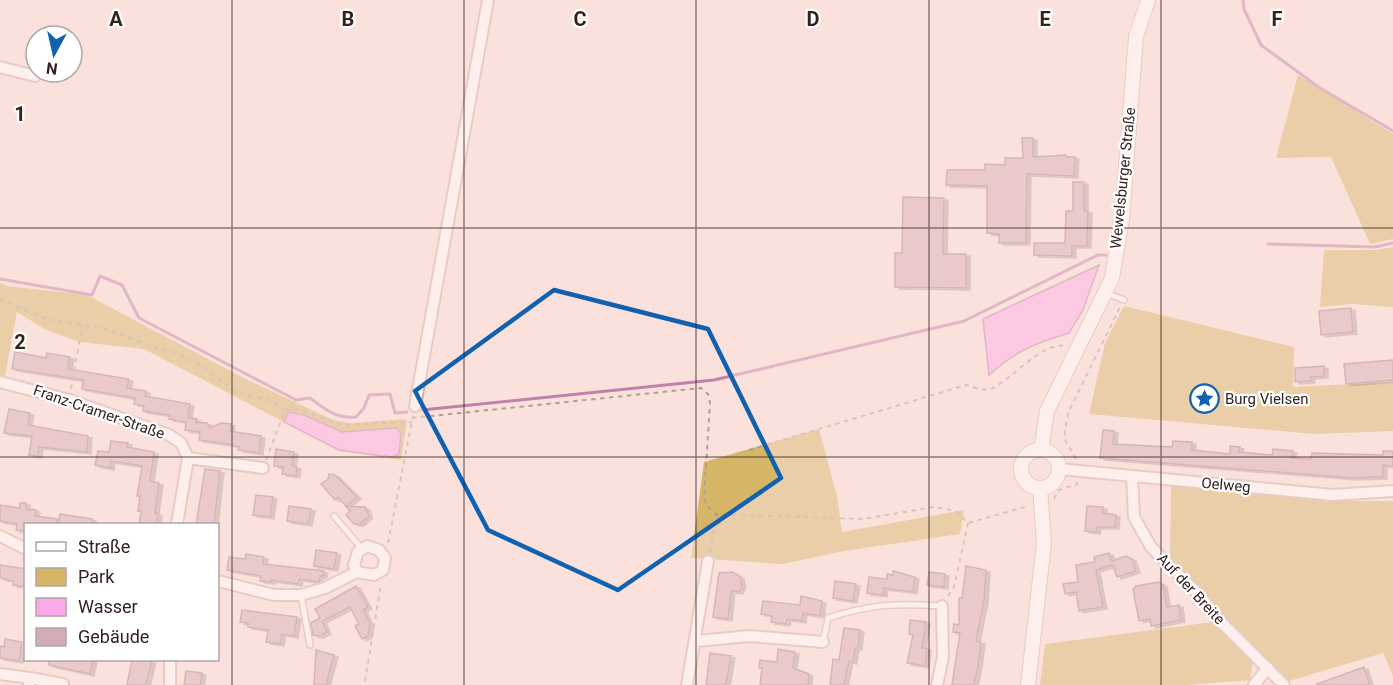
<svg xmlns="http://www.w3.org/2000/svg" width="1393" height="685" font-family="Roboto,sans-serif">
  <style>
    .green { fill: #d6b567 }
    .water { fill: #fda9e9; stroke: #c081ad; stroke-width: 1.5 }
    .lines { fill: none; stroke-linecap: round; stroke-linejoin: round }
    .stream { stroke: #c081ad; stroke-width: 3 }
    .building { fill: #d4acb5; stroke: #a78089; stroke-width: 1.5; filter: url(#shadow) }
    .service-casing { stroke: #d6aea6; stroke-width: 8 }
    .minor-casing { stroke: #d6aea6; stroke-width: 14 }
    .secondary-casing { stroke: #d6aea6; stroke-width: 16 }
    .path { stroke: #b39d98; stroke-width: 2; stroke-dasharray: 4.5 4.5; stroke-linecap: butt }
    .service { stroke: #fff; stroke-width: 5 }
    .minor { stroke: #fff; stroke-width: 10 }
    .secondary { stroke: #fff; stroke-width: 14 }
    .marked { fill: none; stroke: #1062b0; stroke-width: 4.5; stroke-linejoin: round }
    .grid { fill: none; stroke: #332320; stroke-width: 1.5; stroke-opacity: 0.55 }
    .labels { text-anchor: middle; stroke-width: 4.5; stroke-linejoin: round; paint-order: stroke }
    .street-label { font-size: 15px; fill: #332320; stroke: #fff }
    .poi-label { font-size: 15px; fill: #332320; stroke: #fff; text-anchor: start }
    .grid-label { font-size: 20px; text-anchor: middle; font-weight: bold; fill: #332320; stroke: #fff; stroke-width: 4.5; stroke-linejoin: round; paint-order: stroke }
  </style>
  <defs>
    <filter id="shadow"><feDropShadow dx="4" dy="2" stdDeviation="0" flood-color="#0004"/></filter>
  </defs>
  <rect width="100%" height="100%" fill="#fbe1dc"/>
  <path class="green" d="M1298,75L1393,134V239L1370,244L1331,157L1276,158Z
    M1393,247V307L1352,304L1320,307L1324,250H1377Z
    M0,283L7,286L87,295L246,379L333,420L350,423L407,419L401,460L339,451L144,349L80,342L46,330L17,312L5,376L0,375Z
    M1124,306L1294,347L1293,387L1393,382V431L1314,434L1089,414L1105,343Z
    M819,429L837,496L842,532L964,510L960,534L844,551L783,564L691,558L704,462Z
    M1171,486L1334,501H1393V676L1383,653L1289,681L1170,562Z
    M1213,622L1253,661L1250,680L1188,685H1040L1045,644Z"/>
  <path class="water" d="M1099,265L1083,310L1069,333C1036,343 1015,351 989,375L983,319Z
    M289,412L304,415L342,432L396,428L401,433L399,454L392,457L339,450L284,422Z"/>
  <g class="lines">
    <path class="stream" d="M1243,0L1244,9L1261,45L1320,88L1393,131
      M1268,244L1375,247L1393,243
      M0,279L92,295L100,276L122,285L139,318L296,400L310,398C325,409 336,419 356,417L364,408L369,395L390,394L395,413L407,412
      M422,410L714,380L964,321L1098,255H1106"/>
  </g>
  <path class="building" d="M1022,138H1033V157L1066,155V157H1075L1074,176L1027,174L1026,243H999V234L987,233V186L946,185L947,170H985V164L1005,165V158H1023Z
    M1073,182H1084V211H1088L1087,246H1072V256L1034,255V243H1065L1066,211H1073Z
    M903,197L944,198L943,254H966V288L895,287V253H902Z
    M1351,308L1353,332L1321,335L1319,311Z
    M15,352L46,358L47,353L70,357L68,369L129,379L127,388L146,391L145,396L190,404L188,418L197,419L196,422L207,423L210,428L221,423L231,424L230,431L261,436L259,453L238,450L239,447L228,444L199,440L200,432L185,430L186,422L169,419L170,415L143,411L144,406L134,404L135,398L82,389L83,380L12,369Z
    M1393,360V380L1346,384L1344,364Z
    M1324,366V376L1310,377L1311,381L1295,382V368Z
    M9,409L30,413L28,425L88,436L87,452L39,447L38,456L29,455L32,436L4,433Z
    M1103,430L1114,431L1113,444L1172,447L1173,441L1192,442V450L1230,454V446L1240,447L1239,452L1272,455L1273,449L1293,451L1292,458L1311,459L1312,453L1383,455V451H1393V466L1383,465V477L1352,478L1100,458Z
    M111,441L128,443L127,447L154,452L150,481L159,483L155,513L158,514L156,525H139L141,511H138L140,496H137L142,466L111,461L110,468L95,465L98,451L109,452Z
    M276,449L294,452L292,465L297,467L296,476L282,474L283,467L274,466Z
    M205,469L220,471L214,525H196Z
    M329,474L335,475L357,497L346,506L365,507L369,516L360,524H354L346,515L350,511L338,497L335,500L321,484L328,479Z
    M256,495L273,497L270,517L253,515Z
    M20,503H26V509L36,510L35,516L57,519V525H26V531L16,530L17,524L0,521V505L20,508Z
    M289,506L311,509L308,524L287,521Z
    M1087,506L1103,507V513L1116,515L1115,527H1097L1096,532L1085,531Z
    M60,514L92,519V525H58Z
    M316,550L337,553L334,569L314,566Z
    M1109,553L1112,561L1126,556L1132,559L1136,571L1117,577L1113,565L1096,570L1103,607L1079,611L1076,592L1065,594L1063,584L1078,582L1076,565L1095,562L1094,557Z
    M246,554L264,557L263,564L324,571L323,576H320L319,582L299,579L298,584L271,580V582L260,581L261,576L227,570L229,557L245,559Z
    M0,565L26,569V587L13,585V581L0,578Z
    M966,566L986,570L984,601L976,641L981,642L978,666L974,685H952L960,633L953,632L954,624L959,625V598H962Z
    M893,571L915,577L913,592L884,588L883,595L867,593L869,577L887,579V574L893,575Z
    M733,572L740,577L742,586L739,592L731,591L728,619L713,617L719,573Z
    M929,572L945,574L944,587L927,585Z
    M835,581L856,584L853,601L833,598Z
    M1159,582L1163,585L1167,607L1179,605L1181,620L1151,626L1150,619L1139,621L1133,590L1136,586Z
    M356,586L368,607L363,610L370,624L368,636L362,639L355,626L359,624L350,607L322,621L327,632L320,636L313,635L311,623L320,618L315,609Z
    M801,596L822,601L820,616L803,613L802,621L787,619L786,624L771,622L772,616L761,614L763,601L800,605Z
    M242,610L297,617L294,636L282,634L280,644L266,642L268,630L248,627V623L240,622Z
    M910,620L926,622L922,648H927L925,666L907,663L913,635L909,634Z
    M844,628L860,630L858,648H855L853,662L849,661L844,685H830L833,659L839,660Z
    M5,639L22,642L19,661L0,658V646L4,647Z
    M778,649L795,652L793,668L809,674L808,685H760L762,668H759L760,660L777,662Z
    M316,650L334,655L326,685H314Z
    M710,653L731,656L726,685H706Z
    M49,660H93L90,674L49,665Z
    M132,660L152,661L146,685H127Z
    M1364,667L1370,685H1317V684Z
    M186,671L202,673L200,685H184Z"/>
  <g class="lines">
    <defs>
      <path id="service" d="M1106,293L1124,300
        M334,516L362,549
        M301,595L310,645
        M823,642L828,618C872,604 896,603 941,606"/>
      <path id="minor" d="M0,67L35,76
        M0,382L70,400L169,435L181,443L188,458L177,524
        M415,406L488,0
        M188,458L263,468
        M1059,469L1333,495L1393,491
        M1132,476L1134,517L1151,547L1201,597L1219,620L1284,685
        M0,536L26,549
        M218,581L274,595H301L325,588L357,572L374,575L383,570L385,558L379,550L367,546L358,552L354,565L357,572
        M697,641L749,636L823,642
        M170,660V685
        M0,674L30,678
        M29,685L30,678L63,684
        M687,685L708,561
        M937,685L943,657L942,606
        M1254,685L1268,668"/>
      <path id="secondary" d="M1041,450L1047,411L1112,278L1122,219L1136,37L1148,0
        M1021 469a19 19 0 1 1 38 0a19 19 0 1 1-38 0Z
        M1028,685L1044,543L1040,488"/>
    </defs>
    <use href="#service" class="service-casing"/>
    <use href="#minor" class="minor-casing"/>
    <use href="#secondary" class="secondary-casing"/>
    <path class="path" d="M0,299L46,319L107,329L150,346L171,351L204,367L238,393L269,400L285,410
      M71,389L82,326
      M412,418L701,388L708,394L710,403L704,497L706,505L716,514L863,519L934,507L956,511L968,523L1028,506
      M749,450L966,385C974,387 985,392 993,388C1013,378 1043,341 1066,346
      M1076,459L1064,438L1068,413L1120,307
      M266,460L285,410L297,409L342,425L412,422
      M1054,499L1059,490L1077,484V480
      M388,543L413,416
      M710,552L716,514
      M948,596L954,587L968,523
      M365,681L381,584"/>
    <use href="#service" class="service"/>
    <use href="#minor" class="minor"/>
    <use href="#secondary" class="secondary"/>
  </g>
  <path d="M0 0H1393V685H0ZM554,290L708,329L781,478L618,590L488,530L415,391Z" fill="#fbe1dc" fill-opacity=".55" fill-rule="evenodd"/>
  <path class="marked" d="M554,290L708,329L781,478L618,590L488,530L415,391Z"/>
  <path class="grid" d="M232,0V685M464,0V685M696,0V685M929,0V685M1161,0V685M0,228H1393M0,457H1393"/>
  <defs>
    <symbol id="sight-ring" viewBox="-11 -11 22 22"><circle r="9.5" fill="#fff" stroke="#1062b0" stroke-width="1.5"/><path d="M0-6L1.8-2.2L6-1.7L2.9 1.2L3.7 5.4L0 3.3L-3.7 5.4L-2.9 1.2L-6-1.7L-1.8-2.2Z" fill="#1062b0"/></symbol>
  </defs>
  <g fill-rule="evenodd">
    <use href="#sight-ring" x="1188" y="382" width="33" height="33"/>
  </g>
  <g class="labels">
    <g class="street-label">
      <text transform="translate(1123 178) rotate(-84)" y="5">Wewelsburger Straße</text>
      <text transform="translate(99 412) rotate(19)" y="5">Franz-Cramer-Straße</text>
      <text transform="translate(1226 485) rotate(5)" y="5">Oelweg</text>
      <text transform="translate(1191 589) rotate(47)" y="5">Auf der Breite</text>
    </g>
    <g class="poi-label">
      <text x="1225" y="404">Burg Vielsen</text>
    </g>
  </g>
  <g class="grid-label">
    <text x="116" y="26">A</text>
    <text x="348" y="26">B</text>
    <text x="580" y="26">C</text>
    <text x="813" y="26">D</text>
    <text x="1045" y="26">E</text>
    <text x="1277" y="26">F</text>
    <text x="20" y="121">1</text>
    <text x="20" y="349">2</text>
  </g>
  <rect x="24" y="523" width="195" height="138" fill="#ffffff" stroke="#ada7a6" stroke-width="1.5"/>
  <rect x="36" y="542" width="30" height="9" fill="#ffffff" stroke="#ada7a6" stroke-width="1.5"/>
  <text x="78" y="553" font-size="18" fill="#332320">Straße</text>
  <rect x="36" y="568" width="30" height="18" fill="#d6b567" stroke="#ada7a6" stroke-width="1.5"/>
  <text x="78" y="583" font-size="18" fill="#332320">Park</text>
  <rect x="36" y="598" width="30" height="18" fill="#fda9e9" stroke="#ada7a6" stroke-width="1.5"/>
  <text x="78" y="613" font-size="18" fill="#332320">Wasser</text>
  <rect x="36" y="628" width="30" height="18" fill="#d4acb5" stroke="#ada7a6" stroke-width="1.5"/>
  <text x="78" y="643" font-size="18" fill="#332320">Gebäude</text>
  <g transform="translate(54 54) rotate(188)"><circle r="28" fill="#ffffff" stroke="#ada7a6" stroke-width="1.5"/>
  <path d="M0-4.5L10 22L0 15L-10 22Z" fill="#1062b0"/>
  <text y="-9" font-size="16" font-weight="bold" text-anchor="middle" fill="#332320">N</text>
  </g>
</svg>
